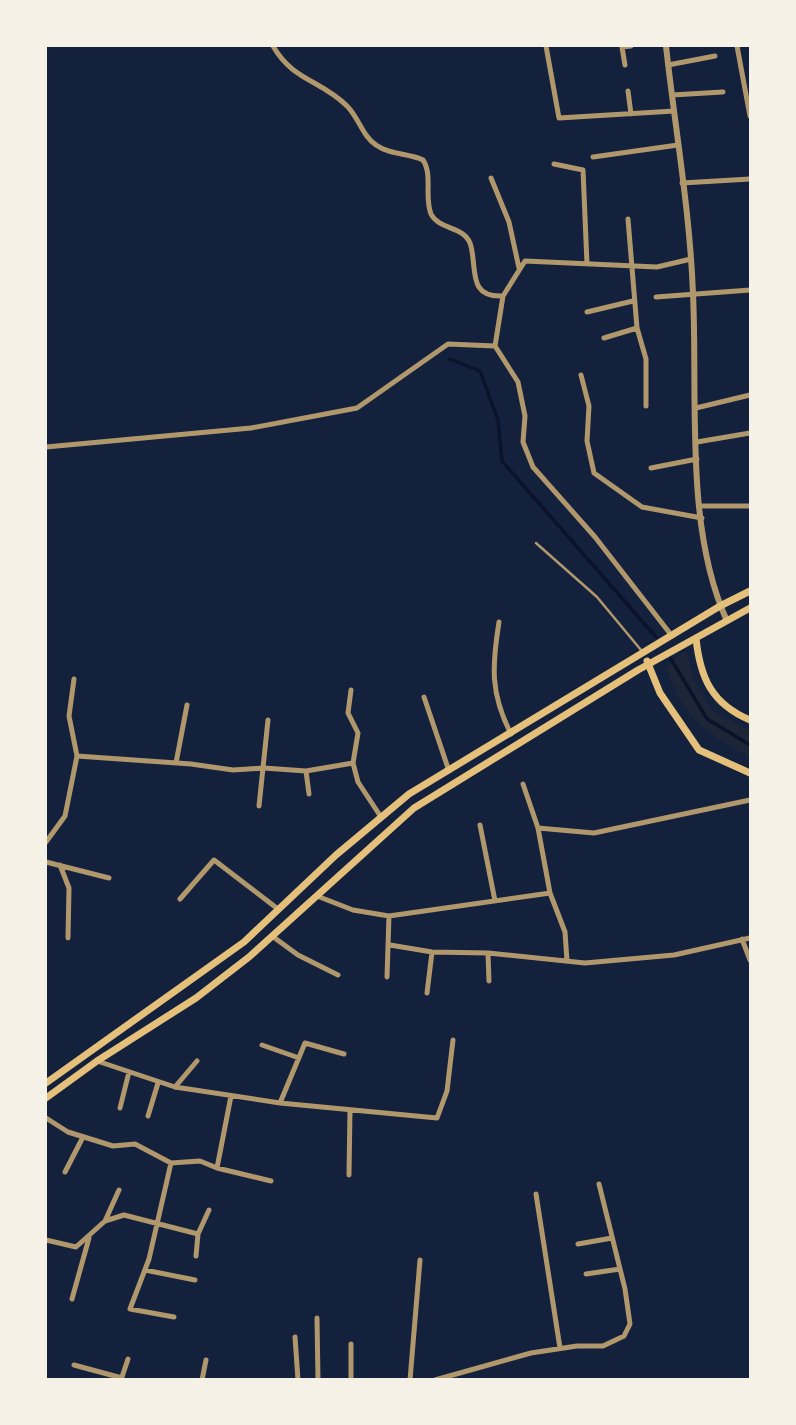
<svg xmlns="http://www.w3.org/2000/svg" width="796" height="1425" font-family="Figtree,sans-serif">
  <style>
    .green { fill: #1d2539 }
    .lines { fill: none; stroke-linecap: round; stroke-linejoin: round }
    .stream { stroke: #0b132b; stroke-width: 3.5 }
    .service { stroke: #b1986c; stroke-width: 2.5 }
    .minor { stroke: #b1986c; stroke-width: 5 }
    .tertiary { stroke: #b1986c; stroke-width: 6 }
    .secondary { stroke: #e5c07b; stroke-width: 7 }
  </style>
  <rect width="100%" height="100%" fill="#14213d"/>
  <path class="green" d="M686,650L693,677L713,712L750,730V757C704,732 685,719 666,668Z"/>
  <g class="lines">
    <path class="stream" d="M450,359L480,371L498,420L502,461L656,637
      M671,659L707,719L750,745"/>
    <path class="service" d="M536,543L597,597L641,650"/>
    <path class="minor" d="M273,46C293,81 321,80 347,106C359,118 363,137 376,145C390,155 408,153 423,160C433,175 424,197 431,214C439,230 463,226 470,243C478,266 466,298 503,296L525,261L657,267L691,259
      M546,46L559,118L674,111
      M737,46L750,116
      M625,65L622,47L631,46
      M668,65L715,56
      M628,91L631,114
      M672,95L723,92
      M593,157L678,145
      M554,164L583,170L587,264
      M491,178L509,222L519,268
      M682,183L750,179
      M656,297L750,290
      M587,312L633,301
      M637,328L646,359V406
      M604,338L637,328L628,219
      M495,346L503,296
      M581,375L589,406L587,441L594,473L642,507L702,518
      M696,408L750,395
      M697,442L750,433
      M46,447L251,428L357,408L448,344L495,346L518,382L525,416L523,442L533,467L595,537L672,636
      M651,468L697,459
      M701,506H750
      M499,622C492,666 490,693 511,734
      M351,690L348,713L358,733L353,763L358,782L381,817
      M424,697L449,771
      M77,756L191,764L233,770L264,768L306,771L353,763
      M176,763L187,705
      M306,771L309,794
      M523,784L538,828L550,893L565,932L567,961
      M259,806L268,720
      M480,825L495,901
      M538,828L594,833L750,800
      M46,842L65,816L77,756L69,716L74,679
      M46,862L109,878
      M60,865L69,888L68,938
      M317,896L353,910L389,916L550,893
      M180,899L214,860L278,909
      M272,936L298,955L338,975
      M742,939L750,960
      M390,945L432,952L488,953L585,963L674,955L750,938
      M488,953L489,981
      M387,977L389,916
      M427,993L432,952
      M262,1045L299,1058
      M97,1061L175,1087L280,1103L437,1118L447,1091L453,1040
      M175,1087L197,1061
      M280,1103L305,1043L344,1054
      M120,1108L129,1072
      M148,1116L158,1083
      M46,1118L68,1132L113,1146L135,1144L171,1163L200,1161L217,1168L271,1181
      M171,1163L149,1259L130,1309L174,1317
      M217,1168L231,1096
      M65,1172L83,1137
      M349,1175L350,1110
      M536,1194L560,1348
      M105,1221L119,1190
      M46,1240L76,1247L105,1221L124,1215L198,1234
      M578,1244L612,1238
      M196,1256L198,1234L209,1210
      M145,1270L195,1280
      M586,1274L620,1269
      M72,1299L89,1238
      M317,1318L318,1380
      M295,1337L298,1380
      M74,1365L122,1378
      M121,1380L128,1359
      M202,1380L206,1360
      M351,1380V1344
      M410,1380L420,1260
      M435,1380L531,1353L577,1346H603L624,1336L630,1324L625,1289L599,1184"/>
    <path class="tertiary" d="M666,46C675,128 690,211 693,294C698,397 684,527 727,621"/>
    <path class="secondary" d="M696,638C700,678 712,704 750,720
      M647,661L660,693L699,750L750,773
      M46,1083L244,942L336,855L409,794L720,606L750,591
      M46,1098L97,1061L196,998L249,957L414,808L638,670L750,608"/>
  </g>
  <rect width="796" height="1425" fill="none" stroke="#f6f1e7" stroke-width="94"/>
</svg>
